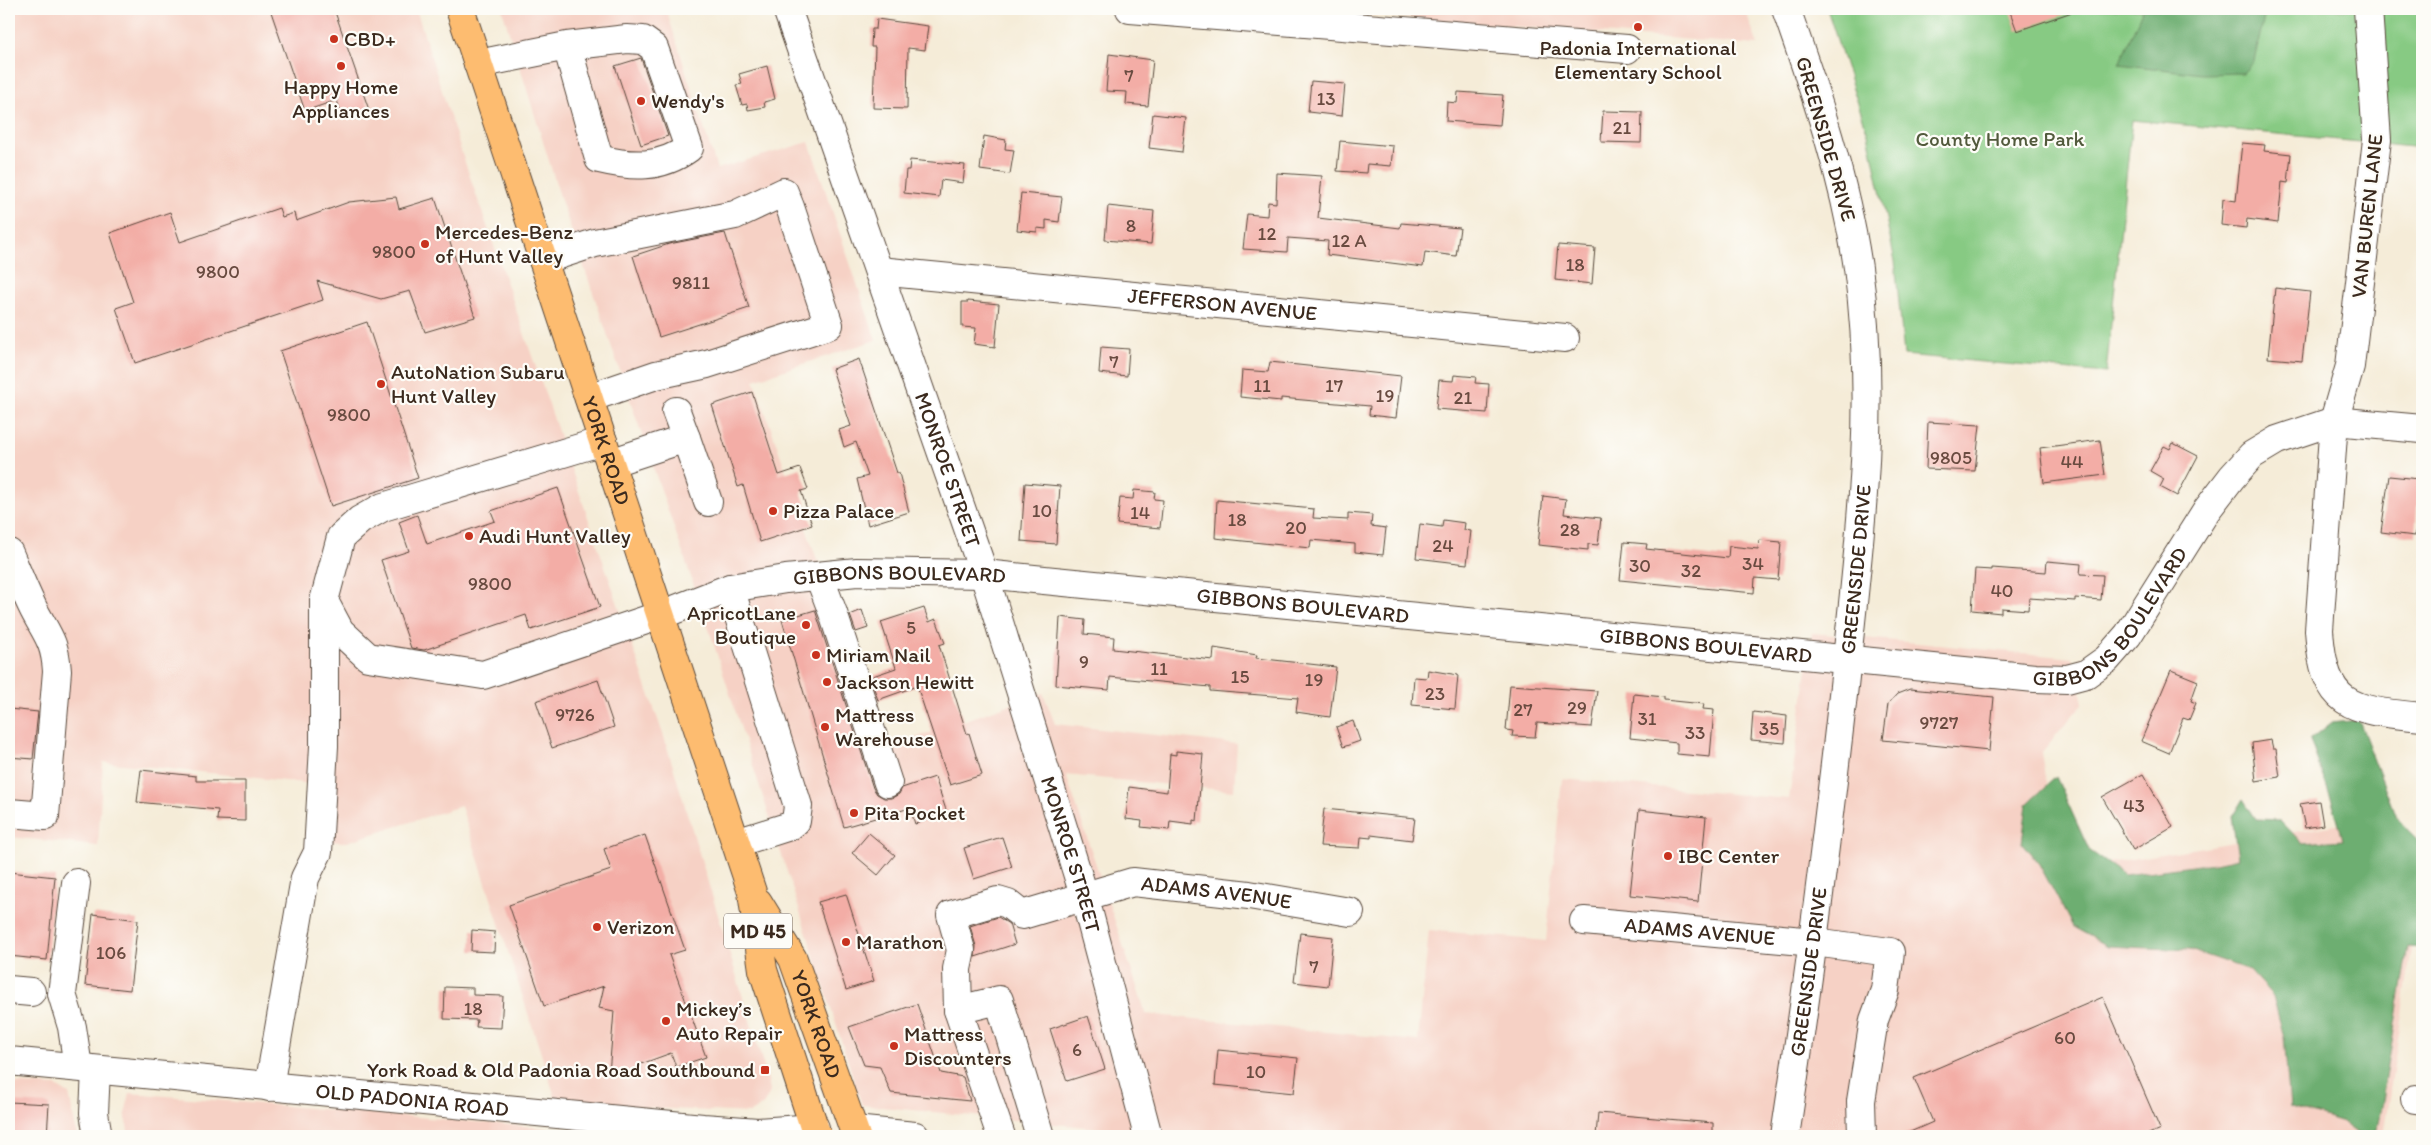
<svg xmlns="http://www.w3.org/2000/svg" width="2431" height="1145" font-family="Itim,sans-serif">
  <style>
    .built { fill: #f6d1c5 }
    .green { fill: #87ca83; stroke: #617a50 }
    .forest { fill: #6dae71; stroke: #546c48 }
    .building { fill: #f3ada6 }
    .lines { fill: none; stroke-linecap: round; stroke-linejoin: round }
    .minor-casing { stroke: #57473a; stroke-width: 30 }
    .major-casing { stroke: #57473a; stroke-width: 30 }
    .minor { stroke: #fff; stroke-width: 28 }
    .major { stroke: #fdbc70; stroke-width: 28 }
    .poi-dot { fill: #c8321e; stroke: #fdfcf7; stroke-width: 2 }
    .labels { text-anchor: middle; stroke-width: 4.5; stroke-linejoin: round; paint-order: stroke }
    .number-label { font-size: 19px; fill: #694b40 }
    .shield { fill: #fdfcf7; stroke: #75695f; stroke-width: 1 }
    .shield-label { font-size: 20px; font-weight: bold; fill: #3b2a1e }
    .poi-label { font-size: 21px; fill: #3b2a1e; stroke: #fdfcf7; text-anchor: start }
    .street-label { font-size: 21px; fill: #3b2a1e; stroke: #fdfcf7 }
    .park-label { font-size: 21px; fill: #525a3c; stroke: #fdfcf7 }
  </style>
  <rect width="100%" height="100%" fill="#fdfcf7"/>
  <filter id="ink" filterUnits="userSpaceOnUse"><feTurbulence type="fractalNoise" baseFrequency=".02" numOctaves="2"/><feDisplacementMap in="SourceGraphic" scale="10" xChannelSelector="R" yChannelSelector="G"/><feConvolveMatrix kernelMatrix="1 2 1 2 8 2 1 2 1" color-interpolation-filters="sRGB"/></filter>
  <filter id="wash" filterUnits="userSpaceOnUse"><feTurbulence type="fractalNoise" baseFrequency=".0096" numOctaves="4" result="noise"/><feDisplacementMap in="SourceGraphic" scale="20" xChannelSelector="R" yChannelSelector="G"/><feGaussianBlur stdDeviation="1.12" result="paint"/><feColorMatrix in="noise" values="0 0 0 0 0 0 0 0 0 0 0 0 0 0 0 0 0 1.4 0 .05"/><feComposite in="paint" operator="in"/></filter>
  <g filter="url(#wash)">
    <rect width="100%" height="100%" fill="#f5ecd8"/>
    <path class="built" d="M9,9H416L461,151L664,737L768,1080L770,1092L763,1105L750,1113L557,1103L461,806L347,842L315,841V784L103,762L98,846L9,837Z
      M502,9H666L717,169L809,142L876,340L754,380L816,557L831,588L881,750L1043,693L1055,724L1237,744L1234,791L1066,775L1146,1014L1418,1041L1429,930L1546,941L1562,779L1789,799L1812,633L2073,658L2083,703L2041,753L2053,824L2066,870L2384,817L2422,884L2383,1136H1178L862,1105L709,629L562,203Z
      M1291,9H1745L1758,45Z
      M9,1083L56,1086L69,1094L77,1136H9Z
      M130,1093L525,1126L616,1136H129L125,1114Z"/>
    <path class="green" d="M1827,9H2422V148L2132,120L2106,373L1904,355L1895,261L1868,134Z"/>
    <path class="forest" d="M2143,9H2266L2254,61L2243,73L2202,74L2119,64Z
      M2359,720L2396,817L2422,843V948L2408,947L2376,1136H2361L2343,1123L2290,1107L2284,1037L2273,996L2249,970L2190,950L2108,946L2073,927L2039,864L2022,843L2027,804L2056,777L2089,850L2124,875L2215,863L2238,858L2232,817L2243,799L2256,819L2280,820L2302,843L2343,840L2334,807L2310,740L2331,723Z"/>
    <g id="blocks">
      <path class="building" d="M270,9H334L369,110L343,119L337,100L305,111Z
        M2009,9H2072V12L2017,31Z
        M877,19L928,26L925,50L908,48L907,109L873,108L875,47H871L872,29H876Z
        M1109,54L1153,60L1148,106L1126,104L1127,92L1106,91Z
        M641,58L668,136L641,145L615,66Z
        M767,66L775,99L764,102L765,107L748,110L747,104L742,105L736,85L742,84L739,74Z
        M1311,81L1345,84L1342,116L1308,112Z
        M1458,92L1503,95L1500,125L1446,121L1447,102L1457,103Z
        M1603,111L1642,112L1641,143L1601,142Z
        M1153,114L1186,118L1182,152L1149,148Z
        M984,136L1006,140L1005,149L1014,150L1010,174L980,170Z
        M1340,141L1393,146L1391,166L1367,164L1366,173L1337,171Z
        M2242,143L2265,145L2264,151L2291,154L2288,183L2282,182L2278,223L2247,219L2246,228L2221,225L2223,199L2236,201Z
        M910,160L965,165L963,183L941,180L939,197L904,193L906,170H909Z
        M1277,173L1322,176L1318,218L1400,228L1401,223L1460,228L1456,256L1425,252L1423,267L1327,255L1328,241L1288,238L1287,252L1243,249L1247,214L1267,216L1268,202L1276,203Z
        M1021,193L1062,197L1059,222L1046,220V229L1037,228V232L1017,230Z
        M396,197L399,209L435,198L475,317L425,332L410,291L381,299L317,281L323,300L135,363L116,308L133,302L110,233L170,212L180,242L279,208L282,217L294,213L296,221L349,202Z
        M1108,206L1154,211L1151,244L1105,240Z
        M725,233L749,308L659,337L633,256L669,244Z
        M1558,245L1595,248L1592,284L1555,280Z
        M2275,288L2310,292L2302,361L2268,358Z
        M968,301L999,304L995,347L974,344L976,328L962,327V302H968Z
        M367,322L418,478L331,506L280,351Z
        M1101,347L1129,349L1127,376L1099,373Z
        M859,359L897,473H899L909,512L868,525L857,479L868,476L856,442L844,447L839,430L851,426L832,369Z
        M1270,362L1401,376L1396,418L1369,415L1370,406L1281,398V401L1240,397L1242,370L1268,372Z
        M1454,375L1476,377L1475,383L1489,384L1487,413L1436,409L1439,380L1453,381Z
        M752,392L779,475L800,468L808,489L801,491L812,525L760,542L743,485L738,487L712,405Z
        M1928,422L1980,425L1975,471L1926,469Z
        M2100,440L2105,475L2044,483L2040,448Z
        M2173,443L2198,456L2177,496L2160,487L2164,479L2150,471L2164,446L2170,449Z
        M2389,476L2419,479L2415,536L2381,532Z
        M1025,483L1060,486L1056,544L1021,541Z
        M558,488L600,607L531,630L526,615L424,650L411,648L381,560L409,551L399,522L417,515L427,544L495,521L491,511Z
        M1134,490L1155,492L1154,499L1163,500L1160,528L1117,524L1120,498L1133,499Z
        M1543,496L1566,499L1564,514L1601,518L1598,545L1588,544V550L1538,545Z
        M1217,500L1314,509L1313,518L1348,520V513L1372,515L1371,526L1386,528L1383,555L1355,552V544L1311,540L1310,548L1215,538Z
        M1443,520L1465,523L1464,530L1471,531L1467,564L1416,558L1420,524L1442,527Z
        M1759,540L1781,542L1778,580L1755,578L1754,593L1620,580L1624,542L1647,544L1646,549L1728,558L1729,546L1758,549Z
        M2047,561L2081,564L2080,574L2103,575L2101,600L2075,598V601L2029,598L2028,610L2001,608V613L1972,610L1975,569L1992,570V568L2046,572Z
        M924,608L929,622L936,619L945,643L939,645L967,734L969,733L982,775L950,785L917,686L878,700L870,677L896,668L881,622Z
        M815,610L873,788L877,794L884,798H892L899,794L902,788L935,777L947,813L915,824L910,808L844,827L782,620Z
        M862,610L868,628L856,632L850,615Z
        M1060,617L1085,620L1084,634L1114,637L1113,649L1213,660L1214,648L1257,655L1256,658L1336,667L1330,717L1296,712L1298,698L1210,691V687L1110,677L1109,690L1056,685Z
        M1428,670L1458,675L1455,709L1412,705L1414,677L1427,678Z
        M2171,670L2198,681L2191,701L2196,703L2189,720L2183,718L2169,753L2141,741Z
        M598,680L614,727L552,748L536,701Z
        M1510,685L1597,691L1592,727L1537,723L1535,737L1512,736L1513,731L1506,730Z
        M1910,689L1994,697L1989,751L1883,740L1888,704L1897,694Z
        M1634,694L1664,697V700L1704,704L1703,709L1714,710L1710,757L1677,754V743L1630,738Z
        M9,709L38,712L33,759L9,757Z
        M1753,712L1787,716L1785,743L1751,740Z
        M1353,721L1360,741L1343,747L1336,727Z
        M2271,740L2273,749H2276L2280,777L2256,781L2252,743Z
        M1176,751L1203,754L1197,821L1193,820V824L1170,821L1169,830L1141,827L1142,821L1126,819L1129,787L1167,792L1170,754L1176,755Z
        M141,770L196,776V781H245V821L217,820L218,810L137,802Z
        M2143,774L2173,827L2133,850L2102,797Z
        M2319,801L2323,825L2305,828L2300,804Z
        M1324,809L1415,818L1412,840L1371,835V838L1361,837L1360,848L1320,846Z
        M1639,810L1706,817L1698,902L1630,895Z
        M869,833L895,855L878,875L852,853Z
        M645,835L685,950L669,955L706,1057L676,1067L671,1053L641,1064L640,1077L609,1074L614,1011L599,1008L604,986L544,1006L509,905L611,870L604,849Z
        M1002,837L1012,867L974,879L964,848Z
        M9,872L55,877L47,960L9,956Z
        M846,894L874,981L846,990L818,902Z
        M93,914L138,920L130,990L85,985Z
        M998,917L1009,924L1015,944L975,957L976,946L970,926Z
        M472,930L495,932L494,952L471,951Z
        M1300,933L1333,937L1328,986L1294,982Z
        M445,987L473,988V995L503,996L501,1028L476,1027L477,1020L444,1019Z
        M2103,997L2160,1129L2144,1136H1901L1933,1122L1914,1078Z
        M917,1004L941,1073L963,1077L970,1101L891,1093L880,1067L864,1065L849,1027Z
        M1088,1016L1105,1069L1067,1081L1050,1029Z
        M1218,1050L1298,1058L1294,1093L1215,1085Z
        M9,1102L49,1104L47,1136H9Z
        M1598,1113L1713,1123V1136H1596Z"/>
    </g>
  </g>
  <g filter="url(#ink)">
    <use href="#blocks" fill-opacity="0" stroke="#57473a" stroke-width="1"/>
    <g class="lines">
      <defs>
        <g id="minor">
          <path id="s1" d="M787,9L984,574L1084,895L1148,1136"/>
          <path d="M1130,9L1627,49"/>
          <path d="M2368,9L2377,140L2350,366L2334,421L2319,630C2324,709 2352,710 2422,717"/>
          <path d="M478,64L567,46L627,39L643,40L654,48L689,148C660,169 632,167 599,159L567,46"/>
          <path d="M543,260L595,243L735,215L784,192L790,207L829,325L707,364L656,375L589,398"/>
          <path id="s2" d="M879,271L1565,338"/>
          <path d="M676,411L686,438"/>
          <path d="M610,463L686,438L708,502"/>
          <path d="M9,553C17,572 25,592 34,610C47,635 55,641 57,671L45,816L9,813"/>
          <path d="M819,576L833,613L888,783"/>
          <path d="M730,588L798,806L796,821L790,826L736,843"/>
          <path id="s3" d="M324,601L340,631L368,657L483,675L661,615L730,588L786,579L857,572L984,574L2035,678L2067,679L2086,674L2107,659L2128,635L2206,511L2232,477L2252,455L2277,440L2334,421L2422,429"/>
          <path d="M76,883L62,994L72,1027L78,1067"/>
          <path id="s4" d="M1584,921L1814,942L1890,952L1885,990L1874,1020L1861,1101L1862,1136"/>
          <path d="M9,990L31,992"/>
          <path id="s5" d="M958,1010L957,969L961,950L951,915L998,901L1008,904L1022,915L1133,882L1249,895L1350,912"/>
          <path id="s6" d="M9,1061L703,1128L758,1132L815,1128"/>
          <path d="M96,1070L94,1113L98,1136"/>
          <path d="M269,1087L305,878L318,852L324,746V601L341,537L360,520L383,507L603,441"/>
          <path d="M2415,1099L2422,1100"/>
          <path d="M854,1130L915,1136"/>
          <path d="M1001,1136L958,1010L999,1000L1040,1136"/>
          <path id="s7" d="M1785,1136C1808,987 1827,837 1844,686C1859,547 1878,409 1858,268C1845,179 1816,94 1786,9"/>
        </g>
        <g id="major">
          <path id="s8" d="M460,9L752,892L763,970L817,1136"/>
          <path id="s9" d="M758,902L793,959L856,1136"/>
        </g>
      </defs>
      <use href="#minor" class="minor-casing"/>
      <use href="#major" class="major-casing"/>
      <use href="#minor" class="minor"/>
      <use href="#major" class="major"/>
    </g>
  </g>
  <g class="poi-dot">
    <circle cx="1638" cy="27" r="5"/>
    <circle cx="334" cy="39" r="5"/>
    <circle cx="341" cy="66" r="5"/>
    <circle cx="641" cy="101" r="5"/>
    <circle cx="425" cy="244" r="5"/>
    <circle cx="381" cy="384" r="5"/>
    <circle cx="773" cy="511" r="5"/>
    <circle cx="469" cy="536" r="5"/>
    <circle cx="806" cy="625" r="5"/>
    <circle cx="816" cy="655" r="5"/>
    <circle cx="827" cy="682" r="5"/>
    <circle cx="825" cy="727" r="5"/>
    <circle cx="854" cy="813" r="5"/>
    <circle cx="1668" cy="856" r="5"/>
    <circle cx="597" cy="927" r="5"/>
    <circle cx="846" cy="942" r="5"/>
    <circle cx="666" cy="1021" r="5"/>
    <circle cx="894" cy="1046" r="5"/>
    <rect x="760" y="1065" width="10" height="10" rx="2.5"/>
  </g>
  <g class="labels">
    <g class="number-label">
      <text x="1129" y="82">7</text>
      <text x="1326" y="105">13</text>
      <text x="1622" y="134">21</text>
      <text x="1131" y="232">8</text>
      <text x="1267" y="240">12</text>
      <text x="1349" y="247">12 A</text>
      <text x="394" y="258">9800</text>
      <text x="1575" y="271">18</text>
      <text x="218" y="278">9800</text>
      <text x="691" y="289">9811</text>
      <text x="1114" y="368">7</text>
      <text x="1262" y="392">11</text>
      <text x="1334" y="392">17</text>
      <text x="1385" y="402">19</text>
      <text x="1463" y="404">21</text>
      <text x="349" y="421">9800</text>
      <text x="1951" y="464">9805</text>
      <text x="2072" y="468">44</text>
      <text x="1042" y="517">10</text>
      <text x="1140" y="519">14</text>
      <text x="1237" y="526">18</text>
      <text x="1296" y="534">20</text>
      <text x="1570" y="536">28</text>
      <text x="1443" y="552">24</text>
      <text x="1753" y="570">34</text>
      <text x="1640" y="572">30</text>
      <text x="1691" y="577">32</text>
      <text x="490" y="590">9800</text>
      <text x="2002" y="597">40</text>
      <text x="911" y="634">5</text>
      <text x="1084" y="668">9</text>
      <text x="1159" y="675">11</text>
      <text x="1240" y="683">15</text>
      <text x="1314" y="686">19</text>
      <text x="1435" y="700">23</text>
      <text x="1577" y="714">29</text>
      <text x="1523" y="716">27</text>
      <text x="575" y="721">9726</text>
      <text x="1647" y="725">31</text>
      <text x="1939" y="729">9727</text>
      <text x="1769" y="735">35</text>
      <text x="1695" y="739">33</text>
      <text x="2134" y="812">43</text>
      <text x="111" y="959">106</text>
      <text x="1314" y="973">7</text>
      <text x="473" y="1015">18</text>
      <text x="2065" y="1044">60</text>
      <text x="1077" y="1056">6</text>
      <text x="1256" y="1078">10</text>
    </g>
    <rect class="shield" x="724" y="913.5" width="68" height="35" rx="4"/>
    <g class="shield-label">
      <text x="758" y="938">MD 45</text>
    </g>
    <g class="poi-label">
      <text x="344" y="46">CBD+</text>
      <text x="1638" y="55" text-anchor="middle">Padonia International<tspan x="1638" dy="24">Elementary School</tspan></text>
      <text x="341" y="94" text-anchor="middle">Happy Home<tspan x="341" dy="24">Appliances</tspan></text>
      <text x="651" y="108">Wendy's</text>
      <text x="435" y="239">Mercedes-Benz<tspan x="435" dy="24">of Hunt Valley</tspan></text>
      <text x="391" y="379">AutoNation Subaru<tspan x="391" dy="24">Hunt Valley</tspan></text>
      <text x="783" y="518">Pizza Palace</text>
      <text x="479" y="543">Audi Hunt Valley</text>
      <text x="796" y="620" text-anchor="end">ApricotLane<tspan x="796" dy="24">Boutique</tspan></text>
      <text x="826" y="662">Miriam Nail</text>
      <text x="837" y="689">Jackson Hewitt</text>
      <text x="835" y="722">Mattress<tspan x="835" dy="24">Warehouse</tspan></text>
      <text x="864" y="820">Pita Pocket</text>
      <text x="1678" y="863">IBC Center</text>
      <text x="607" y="934">Verizon</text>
      <text x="856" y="949">Marathon</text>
      <text x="676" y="1016">Mickey’s<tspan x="676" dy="24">Auto Repair</tspan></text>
      <text x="904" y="1041">Mattress<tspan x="904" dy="24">Discounters</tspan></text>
      <text x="755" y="1077" text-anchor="end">York Road &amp; Old Padonia Road Southbound</text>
    </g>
    <g class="street-label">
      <text transform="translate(1826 139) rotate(74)" y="7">GREENSIDE DRIVE</text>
      <text transform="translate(2367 216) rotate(-84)" y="7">VAN BUREN LANE</text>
      <text dy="7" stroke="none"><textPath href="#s2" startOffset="345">JEFFERSON AVENUE</textPath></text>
      <text dy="7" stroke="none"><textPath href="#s8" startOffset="465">YORK ROAD</textPath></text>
      <text dy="7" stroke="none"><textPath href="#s1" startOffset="488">MONROE STREET</textPath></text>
      <text dy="7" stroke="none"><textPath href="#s7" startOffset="571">GREENSIDE DRIVE</textPath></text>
      <text dy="7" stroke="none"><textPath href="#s3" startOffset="621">GIBBONS BOULEVARD</textPath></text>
      <text dy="7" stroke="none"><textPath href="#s3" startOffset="1026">GIBBONS BOULEVARD</textPath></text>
      <text dy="7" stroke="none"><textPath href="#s3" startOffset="1866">GIBBONS BOULEVARD</textPath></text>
      <text dy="7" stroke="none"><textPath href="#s3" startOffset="1431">GIBBONS BOULEVARD</textPath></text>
      <text dy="7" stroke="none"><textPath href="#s1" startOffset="892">MONROE STREET</textPath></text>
      <text dy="7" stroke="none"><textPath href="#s5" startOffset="374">ADAMS AVENUE</textPath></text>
      <text dy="7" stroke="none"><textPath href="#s4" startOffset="116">ADAMS AVENUE</textPath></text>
      <text dy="7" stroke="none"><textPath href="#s7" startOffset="166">GREENSIDE DRIVE</textPath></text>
      <text dy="7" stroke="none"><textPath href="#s9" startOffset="136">YORK ROAD</textPath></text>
      <text dy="7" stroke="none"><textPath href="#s6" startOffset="405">OLD PADONIA ROAD</textPath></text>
    </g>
    <g class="park-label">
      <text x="2000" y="146">County Home Park</text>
    </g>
  </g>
  <rect width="2431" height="1145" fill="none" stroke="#fdfcf7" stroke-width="30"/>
</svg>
